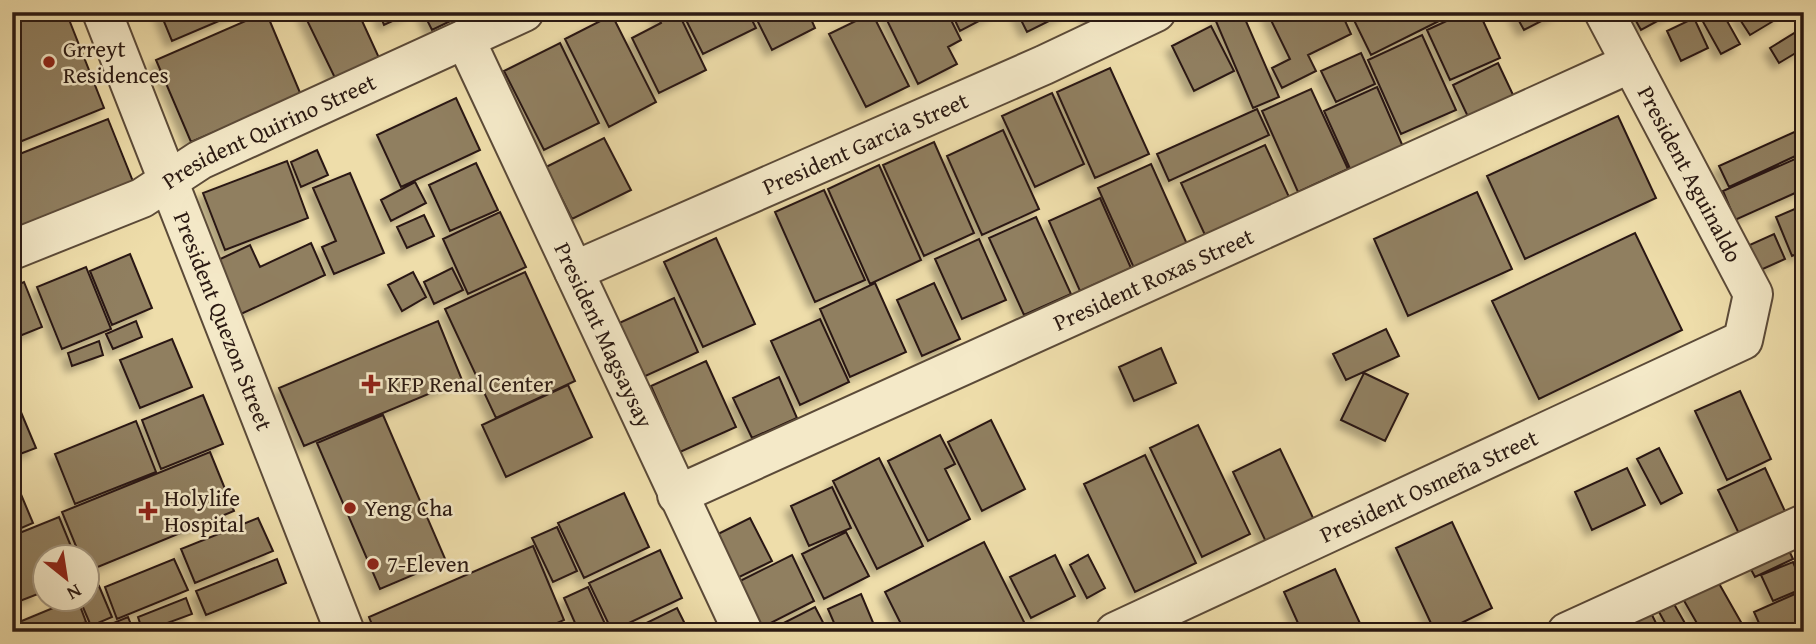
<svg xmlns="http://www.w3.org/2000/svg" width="1816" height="644" font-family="'Gentium Book Plus',serif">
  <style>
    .building { fill: #907f61; stroke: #2a1912; stroke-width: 2; filter: url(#shadow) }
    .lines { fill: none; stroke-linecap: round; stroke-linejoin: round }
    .minor-casing { stroke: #5b4a38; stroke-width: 42 }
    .minor { stroke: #f4e9c8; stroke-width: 38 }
    .poi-dot { fill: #8f2418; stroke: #f4e9c8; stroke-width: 2.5 }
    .labels { text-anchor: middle; stroke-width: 5; stroke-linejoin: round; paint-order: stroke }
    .poi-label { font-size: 23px; fill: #2a1912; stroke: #f4e9c8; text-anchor: start }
    .street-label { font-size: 23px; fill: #2a1912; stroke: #f4e9c8 }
  </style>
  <defs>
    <filter id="shadow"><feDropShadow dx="-6" dy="6" stdDeviation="3.5" flood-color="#0004"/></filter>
  </defs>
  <rect width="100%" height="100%" fill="#eda"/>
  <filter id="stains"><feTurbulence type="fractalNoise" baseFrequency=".00286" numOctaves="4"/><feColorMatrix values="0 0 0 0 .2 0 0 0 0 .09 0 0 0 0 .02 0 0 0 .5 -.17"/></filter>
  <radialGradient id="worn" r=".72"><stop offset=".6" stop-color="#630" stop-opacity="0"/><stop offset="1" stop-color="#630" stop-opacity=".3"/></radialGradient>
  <path class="building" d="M19,12H66L104,108L12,145V15Z
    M160,12H240L172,41Z
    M266,12L301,95L191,142L156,60Z
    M303,12H358L380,60L336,80Z
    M379,12H412L384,25Z
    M423,12H469L432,30Z
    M656,12H678L706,70L659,93L632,38L661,23Z
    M682,12H748L756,28L703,54Z
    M753,12H808L815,28L772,50Z
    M883,12H947L961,40L948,47L957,64L918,84Z
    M951,12H996L960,31Z
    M1017,12H1067L1027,32Z
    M1087,12H1110L1091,22Z
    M1231,12H1242L1279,97L1253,108L1215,19Z
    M1267,12H1341L1351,34L1308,55L1316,71L1282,88L1272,68L1290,59Z
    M1350,12H1457L1371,55Z
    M1466,12H1479L1500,58L1450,80L1427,30Z
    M1514,12H1559L1524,30Z
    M1631,12H1674L1641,30Z
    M1716,12H1722L1740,44L1721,54L1702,20Z
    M1741,12H1777L1780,17L1750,35L1737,15Z
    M872,13L909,86L866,107L829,34Z
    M612,15L656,102L609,127L565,39Z
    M1694,18L1708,48L1681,61L1667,31Z
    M1211,26L1234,71L1194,91L1172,46Z
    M1804,27V48L1779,63L1770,48Z
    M1422,35L1456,110L1401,134L1368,60Z
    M560,43L599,123L544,150L504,71Z
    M1361,53L1375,84L1336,102L1321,71Z
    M1498,63L1515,99L1470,121L1453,85Z
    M1110,68L1149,154L1095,178L1057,92Z
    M1377,87L1404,149L1352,173L1324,111Z
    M1311,89L1348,169L1298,192L1262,111Z
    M1052,93L1084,164L1035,187L1002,116Z
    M456,98L480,150L401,187L377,135Z
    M1257,109L1269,135L1169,181L1157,154Z
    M1618,116L1656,198L1525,259L1487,176Z
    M108,119L134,184L20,230L12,209V157Z
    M1801,129L1804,134V152L1729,187L1719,166Z
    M1003,130L1039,209L982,235L947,156Z
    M604,138L631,190L572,219L546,167Z
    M934,142L974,233L924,256L883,165Z
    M1265,145L1289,197L1205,235L1181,183Z
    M317,150L328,175L301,187L291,162Z
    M1804,155V189L1735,220L1723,191Z
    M287,161L308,218L225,250L203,193Z
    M476,163L498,210L450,231L429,185Z
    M1151,164L1187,244L1134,268L1098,188Z
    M879,165L921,260L870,284L828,189Z
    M350,173L384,253L334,274L322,247L336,241L313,188Z
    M415,182L426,203L391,221L381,200Z
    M824,190L865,280L815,302L775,212Z
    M1477,192L1512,269L1408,316L1374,239Z
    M1100,198L1131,268L1080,291L1049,221Z
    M1804,205V251L1792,256L1776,217Z
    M500,212L526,267L468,294L443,239Z
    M424,215L434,236L407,248L397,227Z
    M1036,217L1071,294L1024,315L989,238Z
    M1635,233L1682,330L1539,399L1492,301Z
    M1774,234L1785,259L1754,273L1743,248Z
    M716,238L755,324L703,347L664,262Z
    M979,239L1006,300L962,319L935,259Z
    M311,243L325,275L241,314L216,261L250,245L260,267Z
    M130,254L152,308L112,325L90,271Z
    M86,267L111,329L62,349L37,287Z
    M452,268L463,290L434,304L424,282Z
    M413,272L426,297L402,311L388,285Z
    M525,272L575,381L496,418L445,309Z
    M24,282L42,327L12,339V287Z
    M875,283L906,352L850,377L820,309Z
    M934,283L960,339L922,356L897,300Z
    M674,298L698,352L641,378L617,324Z
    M820,319L849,382L800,405L771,341Z
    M136,321L142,337L113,349L106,334Z
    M438,321L462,380L304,446L279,388Z
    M1386,329L1399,356L1346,380L1333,354Z
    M172,339L192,387L140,408L120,360Z
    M99,341L103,355L72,366L68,353Z
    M1161,348L1176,383L1134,401L1119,367Z
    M706,361L736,427L680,452L651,386Z
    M1364,373L1408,394L1385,441L1341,420Z
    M779,377L797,418L752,438L733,398Z
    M568,385L592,437L506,477L482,425Z
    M1740,391L1771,459L1727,480L1695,411Z
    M203,395L223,444L161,469L142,420Z
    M15,398L36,448L12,457V399Z
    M383,415L446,561L380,589L317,443Z
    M991,420L1025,489L982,511L948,442Z
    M136,421L156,472L75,504L55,454Z
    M1198,425L1250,534L1202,557L1150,448Z
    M940,435L955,464L945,469L970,519L928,541L888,461Z
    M1659,448L1682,493L1661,504L1637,459Z
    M1280,449L1315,522L1267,544L1233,472Z
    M210,452L234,511L88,571V556H80L62,512Z
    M1145,455L1196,563L1135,592L1084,484Z
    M879,458L923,546L877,569L833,481Z
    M1627,468L1645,505L1592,530L1575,492Z
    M1765,468L1789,520L1743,542L1718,490Z
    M12,473L33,523L12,532Z
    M832,487L851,528L809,546L791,506Z
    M624,493L649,547L584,578L558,523Z
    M59,517L75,556H46V579L34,584L38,594L12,604V536Z
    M258,518L273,551L195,583L181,549Z
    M750,518L772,561L727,583L706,540Z
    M1452,522L1492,608L1443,632H1435L1396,548Z
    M557,527L577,571L553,582L532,538Z
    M846,532L869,576L824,599L802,554Z
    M984,542L1029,632H905L885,592Z
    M1786,544L1793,559L1755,577L1747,562Z
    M533,546L564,620L537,632H375L369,617Z
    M660,550L682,598L612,631L589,583Z
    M792,555L814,601L755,631L732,585Z
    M1055,555L1075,596L1031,618L1010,577Z
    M1088,555L1105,588L1087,598L1070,565Z
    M174,559L188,590L117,619L105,587Z
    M277,559L286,583L206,615L196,591Z
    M1793,562L1804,588L1773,601L1761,575Z
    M1335,569L1364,632H1302L1284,592Z
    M1717,580L1742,624L1729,632H1702L1683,599Z
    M99,586L112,617L91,626L79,598H88V592Z
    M588,587L606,626L594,632H579L564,598Z
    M1804,590V632H1763L1754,612Z
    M861,594L877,632H838L828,609Z
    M77,598L86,622L61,632H12V625Z
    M186,598L192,614L143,632L138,617Z
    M1674,604L1690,632H1670L1659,612Z
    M1647,605L1656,623L1639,632H1626L1620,618Z
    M815,607L828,632H766Z
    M677,608L689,632H628Z
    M128,617L134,632H95L94,631Z
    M87,623L90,632H66Z
    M566,624L569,632H548Z"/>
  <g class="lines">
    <defs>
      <g id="minor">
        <path id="s1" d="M102,12L345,632"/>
        <path id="s2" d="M465,39L743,632"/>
        <path id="s3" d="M12,250L142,198L200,160L524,12"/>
        <path id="s4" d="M574,271L1044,65L1156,12"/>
        <path id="s5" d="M677,495L1631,63"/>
        <path id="s6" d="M1115,632L1743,340L1753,294L1604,12"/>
        <path d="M1567,632L1804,524"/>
      </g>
    </defs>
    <use href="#minor" class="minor-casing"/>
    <use href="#minor" class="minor"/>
  </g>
  <g class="poi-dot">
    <circle cx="49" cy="62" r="7"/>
    <path d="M367.5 373.5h7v7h7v7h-7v7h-7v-7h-7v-7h7z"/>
    <circle cx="350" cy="508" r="7"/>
    <path d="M144.5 500.5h7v7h7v7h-7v7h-7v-7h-7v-7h7z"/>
    <circle cx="373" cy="564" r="7"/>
  </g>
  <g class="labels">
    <g class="poi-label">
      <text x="63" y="57">Grreyt<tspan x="63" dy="26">Residences</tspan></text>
      <text x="387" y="392">KFP Renal Center</text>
      <text x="164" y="506">Holylife<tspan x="164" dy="26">Hospital</tspan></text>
      <text x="364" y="516">Yeng Cha</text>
      <text x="387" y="572">7-Eleven</text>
    </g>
    <g class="street-label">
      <text dy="8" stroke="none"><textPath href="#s3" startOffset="284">President Quirino Street</textPath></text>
      <text dy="8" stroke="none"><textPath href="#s4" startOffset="318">President Garcia Street</textPath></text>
      <text transform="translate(1690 174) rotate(62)" y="8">President Aguinaldo</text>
      <text dy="8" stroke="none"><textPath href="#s5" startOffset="523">President Roxas Street</textPath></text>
      <text dy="8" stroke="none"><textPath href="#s1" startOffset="332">President Quezon Street</textPath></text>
      <text dy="8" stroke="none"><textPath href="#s2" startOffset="327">President Magsaysay</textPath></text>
      <text dy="8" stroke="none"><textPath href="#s6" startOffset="346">President Osmeña Street</textPath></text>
    </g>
  </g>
  <rect width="1816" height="644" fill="none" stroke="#eda" stroke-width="42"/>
  <rect x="14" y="14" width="1788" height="616" fill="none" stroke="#2a1912" stroke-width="3.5"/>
  <rect x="21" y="21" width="1774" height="602" fill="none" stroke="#2a1912" stroke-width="2"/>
  <g transform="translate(66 578) rotate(150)"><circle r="33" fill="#f4e9c8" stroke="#a3967f" stroke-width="2"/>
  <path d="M0-5L12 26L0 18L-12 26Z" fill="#8f2418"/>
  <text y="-10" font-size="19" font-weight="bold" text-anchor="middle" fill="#2a1912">N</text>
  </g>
  <rect width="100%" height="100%" filter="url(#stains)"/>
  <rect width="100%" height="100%" fill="url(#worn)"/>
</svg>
